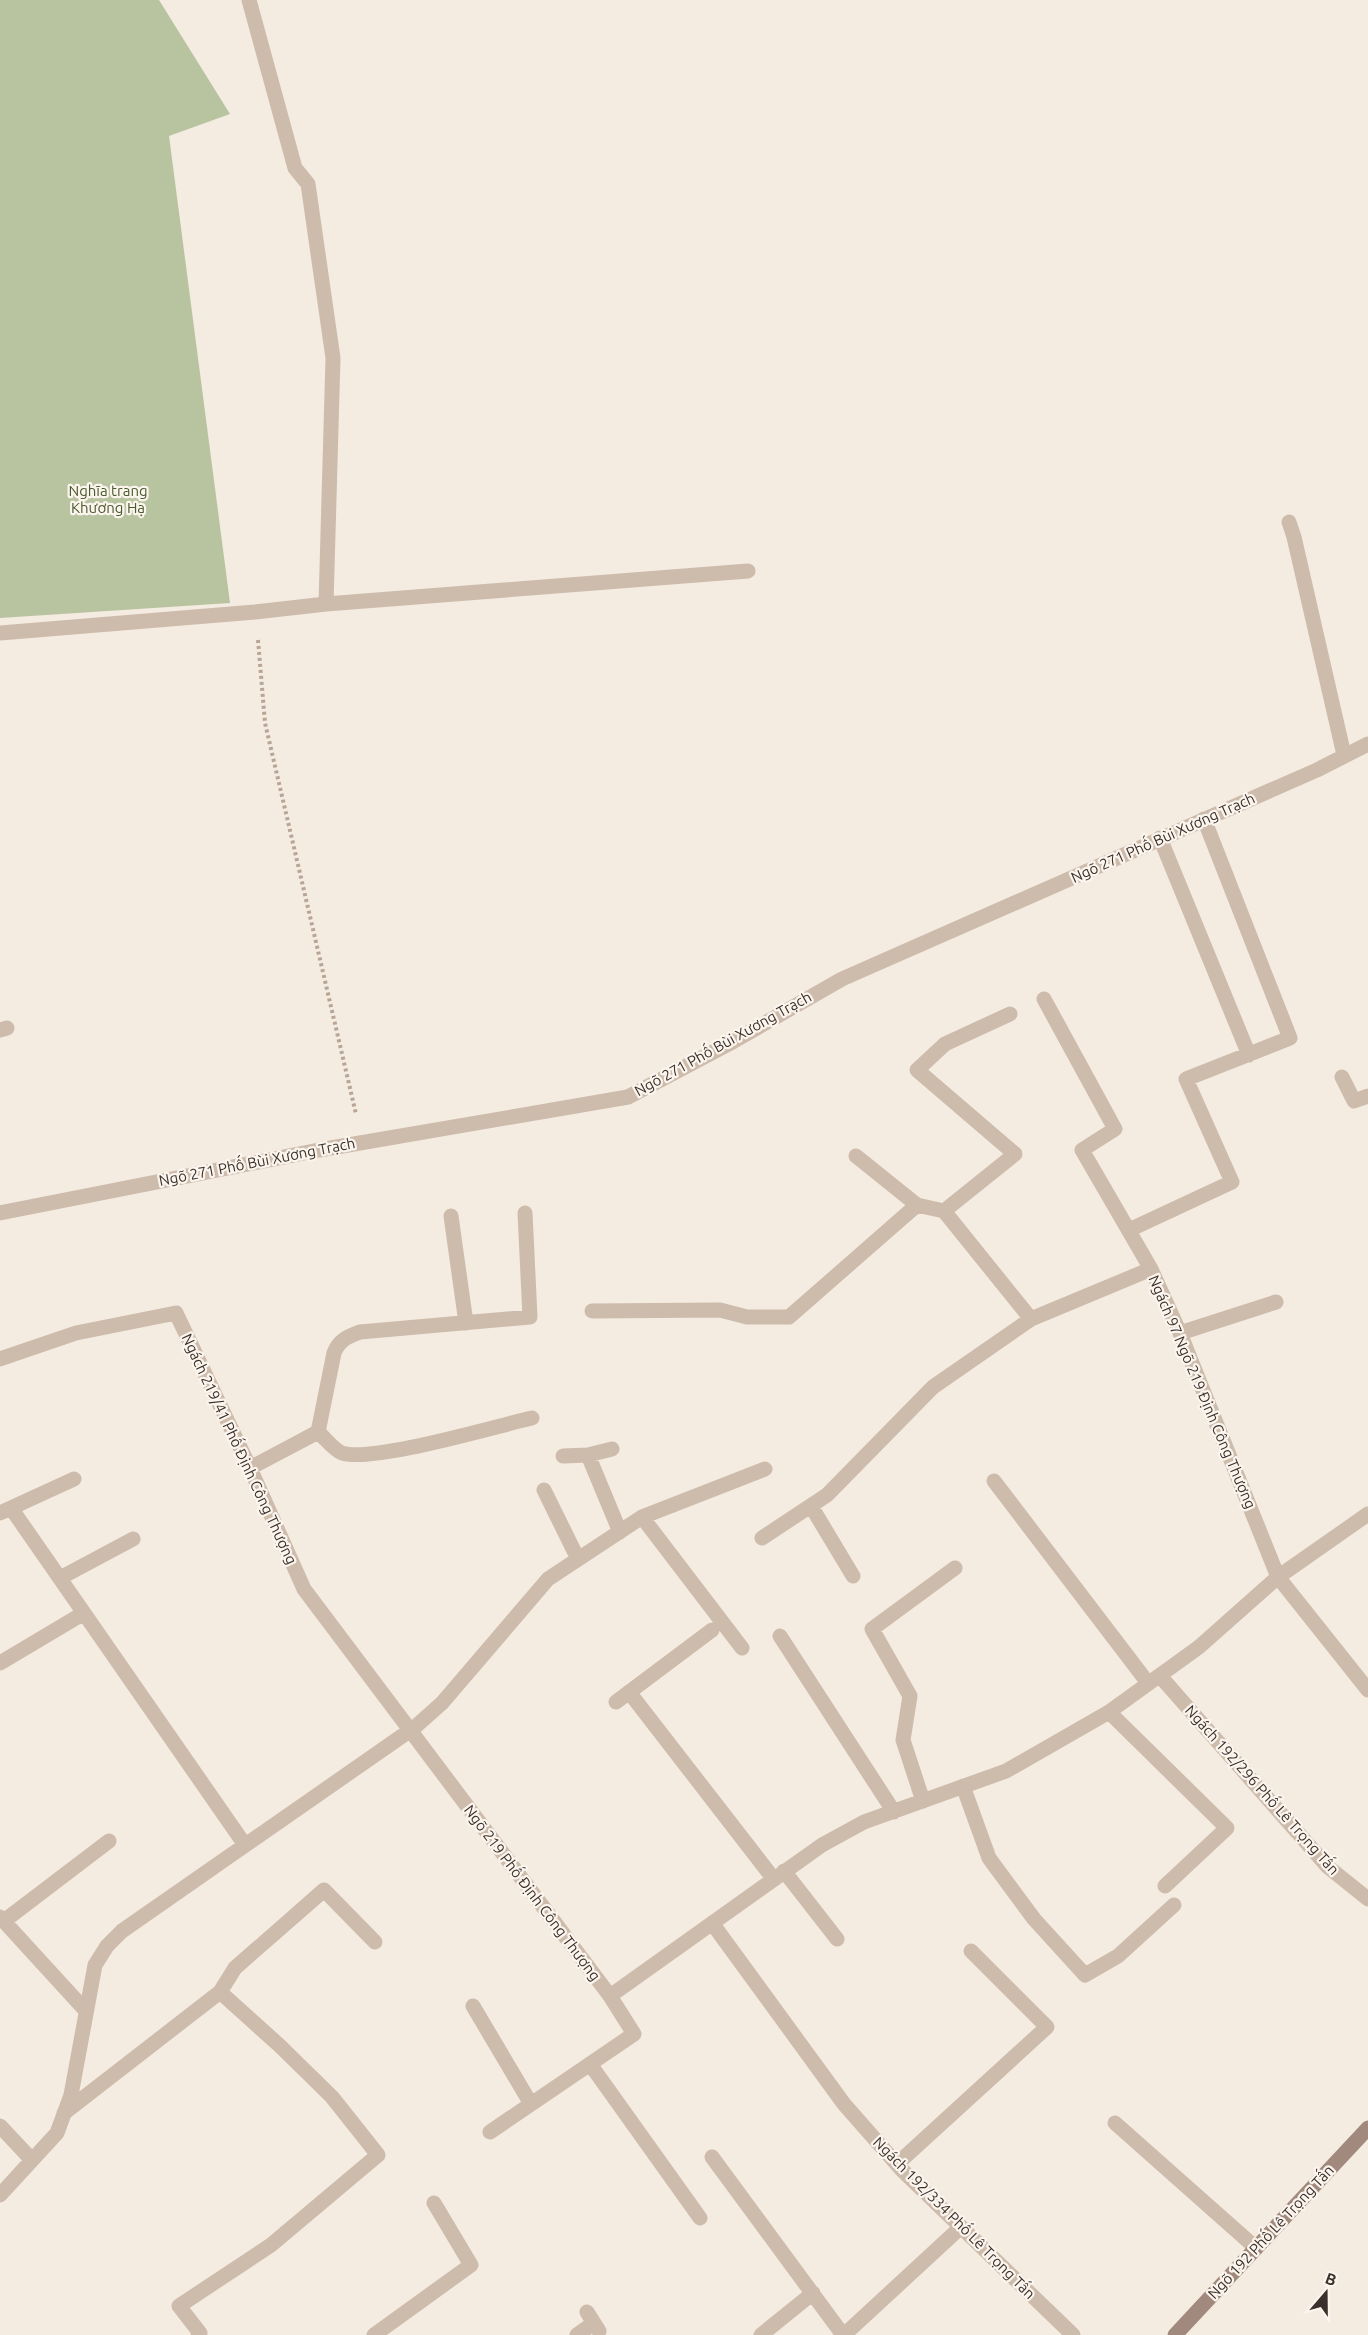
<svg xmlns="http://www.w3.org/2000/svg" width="1368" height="2335" font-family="Ubuntu,sans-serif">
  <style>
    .green { fill: #b8c4a0 }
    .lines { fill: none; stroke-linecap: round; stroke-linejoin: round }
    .path { stroke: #b9a596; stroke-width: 4; stroke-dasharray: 3 3; stroke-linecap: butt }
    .lane { stroke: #cdbbac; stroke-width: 15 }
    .secondary { stroke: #a18a7d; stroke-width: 15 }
    .labels { text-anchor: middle; stroke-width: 4.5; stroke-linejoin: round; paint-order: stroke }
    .park-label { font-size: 15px; fill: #4a5a2e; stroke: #fbf5ee }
    .street-label { font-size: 15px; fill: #3b302b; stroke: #fbf5ee }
  </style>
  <rect width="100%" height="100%" fill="#f4ebe1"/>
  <path class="green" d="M0,0H159L230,114L169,136L230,603L0,618Z"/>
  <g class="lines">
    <path class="path" d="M258,640L265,723L356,1114"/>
    <path class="lane" d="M249,0L295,168L308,184L333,358L326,604
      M1289,522L1294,537L1344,755
      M0,633L255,612L326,604L748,571
      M1160,838L1249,1055
      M1044,999L1115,1129L1082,1150L1151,1269L1180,1333L1278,1577L1368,1690
      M0,1030L7,1028
      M1342,1077L1354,1101L1368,1096
      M856,1156L917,1205L944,1211L1031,1319
      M944,1211L1015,1154L917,1070L945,1044L1010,1014
      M0,1213L319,1150L628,1097L734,1041L842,979L1317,770L1368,744
      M451,1216L466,1323
      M1129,1230L1232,1182L1186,1079L1290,1038L1204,819
      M592,1311L720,1310L747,1317H789L917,1205
      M1180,1333L1276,1302
      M0,1359L76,1333L176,1313L250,1468L304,1589L610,1996L822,1845L864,1822L1006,1771L1109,1712L1199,1647L1278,1577L1368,1514
      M318,1432L334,1353C339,1340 347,1337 360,1332L530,1317L525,1213
      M318,1432C325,1438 334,1450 342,1453C372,1463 496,1426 532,1418
      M588,1455L620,1532
      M563,1456L588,1455L612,1449
      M250,1468L318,1432
      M994,1481L1148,1683
      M544,1490L578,1559
      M811,1506L853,1576
      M11,1508L245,1845
      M0,1513L74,1479
      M642,1517L742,1648
      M762,1538L827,1495L933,1387L1031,1319L1151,1269
      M60,1578L133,1539
      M780,1636L894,1812
      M0,1663L84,1613
      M1160,1676L1328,1867L1368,1899
      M629,1692L773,1878
      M616,1702L712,1630
      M1109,1712L1227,1828L1165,1886
      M963,1786L989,1858L1034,1919L1085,1975L1118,1956L1174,1905
      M923,1801L903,1740L910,1696L872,1629L955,1568
      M784,1871L837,1939
      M0,1917L86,2011
      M4,1921L109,1841
      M712,1923L844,2104L902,2170L1073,2335
      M220,1992L235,1968L324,1890L375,1942
      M473,2006L531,2104
      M590,2064L700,2218
      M64,2113L220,1992L280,2046L332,2097L378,2155L271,2245L179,2306L200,2333L198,2335
      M1115,2123L1256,2248
      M0,2126L31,2159
      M490,2132L634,2034L610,1996
      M712,2157L843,2335
      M897,2164L1047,2027L971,1951
      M0,2195L57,2133L71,2095L95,1965L107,1946L122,1931L415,1727L442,1703L548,1579L642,1517L765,1469
      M587,2312L599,2331
      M374,2335L471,2265L434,2203
      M577,2335L594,2323
      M761,2335L813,2293
      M844,2335L961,2227"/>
    <path class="secondary" d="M1175,2335L1368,2128"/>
  </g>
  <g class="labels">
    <g class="park-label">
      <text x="108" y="496">Nghĩa trang<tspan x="108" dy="17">Khương Hạ</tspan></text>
    </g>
    <g class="street-label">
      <text transform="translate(1163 838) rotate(-24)" y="5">Ngõ 271 Phố Bùi Xương Trạch</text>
      <text transform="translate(723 1044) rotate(-29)" y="5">Ngõ 271 Phố Bùi Xương Trạch</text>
      <text transform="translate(257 1162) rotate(-11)" y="5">Ngõ 271 Phố Bùi Xương Trạch</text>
      <text transform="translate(1202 1392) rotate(67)" y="5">Ngách 97 Ngõ 219 Định Công Thượng</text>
      <text transform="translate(239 1449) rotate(65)" y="5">Ngách 219/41 Phố Định Công Thượng</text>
      <text transform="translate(1262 1790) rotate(48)" y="5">Ngách 192/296 Phố Lê Trọng Tấn</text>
      <text transform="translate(532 1893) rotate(53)" y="5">Ngõ 219 Phố Định Công Thượng</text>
      <text transform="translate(954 2218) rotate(45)" y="5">Ngách 192/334 Phố Lê Trọng Tấn</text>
      <text transform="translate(1271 2232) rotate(-47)" y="5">Ngõ 192 Phố Lê Trọng Tấn</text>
    </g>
  </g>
  <g transform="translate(1326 2293) rotate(20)" stroke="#fbf5ee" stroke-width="4.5" paint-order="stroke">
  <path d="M0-4.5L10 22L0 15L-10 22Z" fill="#3b302b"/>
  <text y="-9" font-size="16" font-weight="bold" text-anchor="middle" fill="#3b302b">B</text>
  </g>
</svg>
